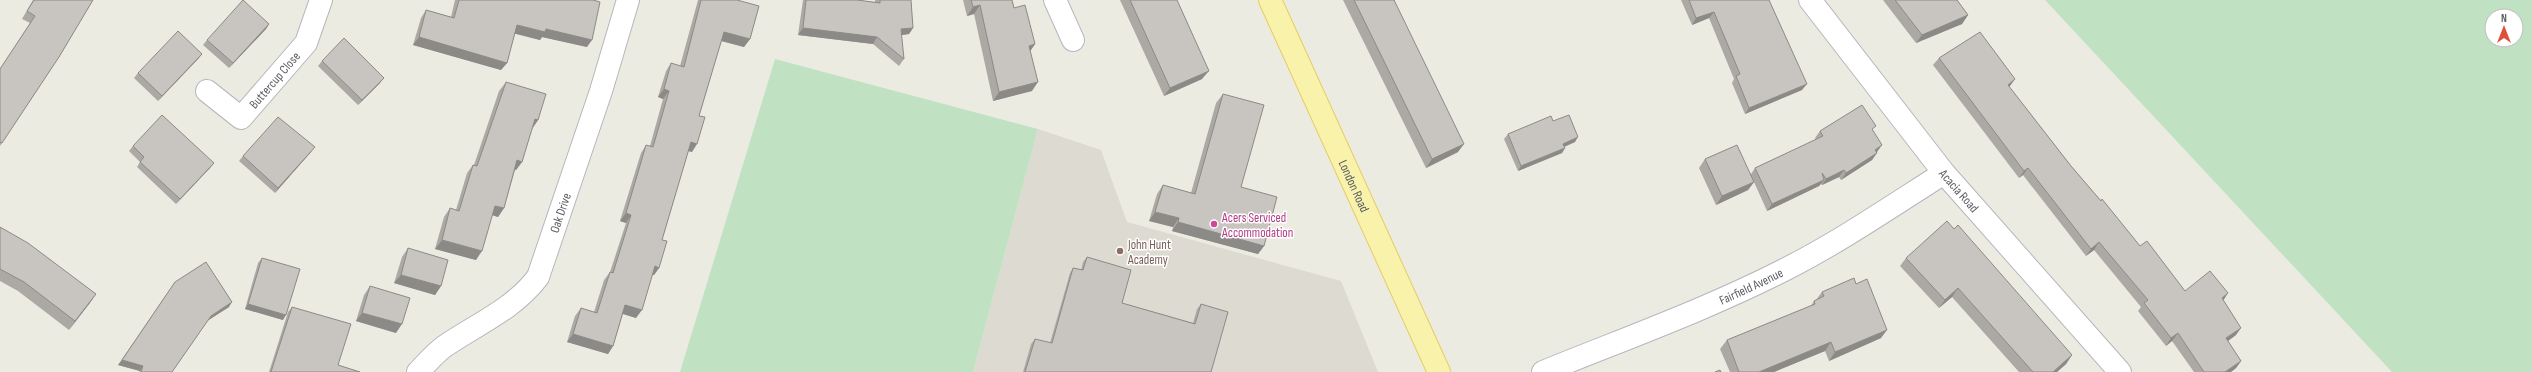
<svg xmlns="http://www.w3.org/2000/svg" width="2532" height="372" font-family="'Sofia Sans Condensed',sans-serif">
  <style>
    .education { fill: #dcdad1 }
    .green { fill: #c0e2c3; fill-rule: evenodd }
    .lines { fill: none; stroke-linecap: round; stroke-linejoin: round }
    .minor-casing { stroke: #b5b7bc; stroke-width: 24 }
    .major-casing { stroke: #e7cc61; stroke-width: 24 }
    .minor { stroke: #fff; stroke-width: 22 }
    .major { stroke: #f9f2ab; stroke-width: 22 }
    .wall { fill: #aca9a5 }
    .shaded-wall { fill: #8c8a86 }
    .building { fill: #c8c5c0; stroke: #8c8a86 }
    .hotel-dot { fill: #d1479c; stroke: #fff; stroke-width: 1.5 }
    .education-dot { fill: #8d6e63; stroke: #fff; stroke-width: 1.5 }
    .labels { text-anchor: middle; stroke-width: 3; stroke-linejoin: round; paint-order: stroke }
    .street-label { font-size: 13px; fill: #5b5d62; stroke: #fff }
    .hotel-label { font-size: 13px; fill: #b23c85; stroke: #fff; text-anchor: start }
    .education-label { font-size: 13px; fill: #785e54; stroke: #fff; text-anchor: start }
  </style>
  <rect width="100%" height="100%" fill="#ecebe2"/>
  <path class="education" d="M1038,129L1101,150L1127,222L1341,281L1378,372H973Z"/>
  <path class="green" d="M2045,0H2532V372H2392ZM2492,16H2516V40H2492Z
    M775,59L1038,129L973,372H680Z"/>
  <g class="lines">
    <defs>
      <g id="minor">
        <path d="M1055,0L1073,40"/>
        <path id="s1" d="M1810,0L1944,173L2120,372"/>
        <path id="s2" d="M207,91L241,118L306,43L321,0"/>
        <path id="s3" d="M418,372C426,364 435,353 445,346C477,324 514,309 538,277L601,91L628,0"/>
        <path id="s4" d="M1543,372C1624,339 1708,309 1786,269C1841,241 1892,206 1944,173"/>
      </g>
      <g id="major">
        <path id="s5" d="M1270,0L1439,372"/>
      </g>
    </defs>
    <use href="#minor" class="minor-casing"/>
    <use href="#major" class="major-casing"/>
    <use href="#minor" class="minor"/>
    <use href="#major" class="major"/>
  </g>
  <path class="wall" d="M33,0H93L59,57L0,146V69L30,23L22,19Z
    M455,0H593L587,47L542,37L540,40L515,33L507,63L501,70L413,45L421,18L426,10L451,17Z
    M698,0H737L750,39L744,47L721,41L699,116L692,152L688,151L662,240L659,268L654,275H652L636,318L623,314L613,346L608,354L567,342L575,316L581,308L594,312L604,280L610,272L626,223L620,221L641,153L646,145L650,146L663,99L658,97L666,71L671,63L680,66Z
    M803,0H857L875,2V0H911L913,28L909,34L901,35L904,59L899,66L873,44L798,35Z
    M963,0H1012L1014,8L1035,44L1030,51L1032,91L993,101L974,14L967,16Z
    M1120,0H1177L1202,79L1164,96Z
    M1343,0H1394L1458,152L1426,168Z
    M1681,0H1769L1802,90L1745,114L1732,83L1734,79L1709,18L1692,25Z
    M1883,0H1957L1968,15L1962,24L1916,43Z
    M269,24L266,29L229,68L203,45L207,40Z
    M202,54L198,59L158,101L134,78L138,73Z
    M1939,58L2015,79L2009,87L2071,166L2140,246L2185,291L2223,301L2236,335L2228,341L2241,361L2236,368L2231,372H2194L2172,341L2166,346L2138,311L2141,307L2094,250L2086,256L2023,175L2019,178L1933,65Z
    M322,61L380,83L358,105L318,66Z
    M506,82L538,120L532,129L522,162L516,170H515L504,208L498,217L492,215L476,260L435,249L444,217L450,208L456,210L467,173L473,165H474L499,91Z
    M1223,94L1241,187L1264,246L1258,254L1172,231L1173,227L1149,221L1157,194L1163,185L1191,193L1216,103Z
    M1553,121L1575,142L1564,147L1565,148L1562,153L1518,171L1504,139L1508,134Z
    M1873,130L1877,152L1872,160L1841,180L1839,177L1822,185L1821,184L1819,186L1767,211L1754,182L1748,190L1716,205L1699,168L1705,159L1751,174L1755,168L1816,140L1815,138L1820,131Z
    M133,146L210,168L176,204L137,167L140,162L129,151Z
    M311,152L275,193L239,161L243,156Z
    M0,227L96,294L69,330L18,291L0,281Z
    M408,248L441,286L435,295L394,283L402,257Z
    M1087,257L1122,303L1193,323L1197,309L1201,304L1211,372H1023L1031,344L1035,339L1050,343L1070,273L1073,268L1081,270L1083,262Z
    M262,258L283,320L245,309L258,263Z
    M1906,258L2072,355L2066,364L2057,372H2019L1952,297L1939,308L1900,266Z
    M175,282L229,307L207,321L172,372H139L140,371L118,365Z
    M1856,284L1881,338L1829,361L1825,351L1774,372H1730L1720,349L1727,340L1811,306L1814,301L1816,300L1822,292Z
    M370,286L396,333L356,321L364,295Z
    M292,307L338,365L360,372H269L288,312Z"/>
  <path class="shaded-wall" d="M980,5L974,14L967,16L973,7Z
    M1714,12L1709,18L1692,25L1696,18Z
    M1968,15L1962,24L1916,43L1922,35Z
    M269,24L266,29L229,68L233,63Z
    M517,25L546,29L592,40L587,47L542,37L540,40L512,33Z
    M803,28L877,37L873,44L798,35Z
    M913,28L909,34L896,36L901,29Z
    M724,32L750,39L744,47L718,40Z
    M419,37L507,63L501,70L413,45Z
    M1035,44L1029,53V46Z
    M202,54L198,59L158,101L162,96Z
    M1209,71L1202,79L1164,96L1170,88Z
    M384,78L380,83L358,105L362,100Z
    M2015,79L2010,86L2002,92L2008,85Z
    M1038,82L1032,91L993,101L999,92Z
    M1807,84L1802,90L1745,114L1749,108Z
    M664,89L669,91L663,99L658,97Z
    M535,119L538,120L532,129Z
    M1578,137L1575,142L1559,149L1563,144Z
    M691,142L697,144L692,152L685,150Z
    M1464,144L1458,152L1426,168L1432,159Z
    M1882,145L1877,152L1870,157L1875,150Z
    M315,147L311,152L275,193L278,188Z
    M1565,148L1562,153L1518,171L1521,166Z
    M1877,153L1872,160L1841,180L1846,173Z
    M517,160L522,162L516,170L511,169Z
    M214,163L210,168L176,204L180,199Z
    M2028,168L2023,175L2019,178L2024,171Z
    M1844,170L1839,177L1822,185L1826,179Z
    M1824,180L1819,186L1767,211L1772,204Z
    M1754,182L1748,190L1716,205L1722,196Z
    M495,206L504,208L498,217L489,214Z
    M1155,212L1179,218L1173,227L1149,221Z
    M626,213L631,215L626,223L620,221Z
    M1178,222L1264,246L1258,254L1172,231Z
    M442,240L482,251L476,260L435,249Z
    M2099,242L2094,250L2086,256L2091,249Z
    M655,266L659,268L654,275L649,274Z
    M401,275L441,286L435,295L394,283Z
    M1958,288L1952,297L1939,308L1945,300Z
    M2228,293L2223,301L2222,298Z
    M96,294L90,303L69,330L75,321Z
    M232,302L229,307L207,321L211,316Z
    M248,304L286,315L283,320L245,309Z
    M625,305L642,310L636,318L620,313Z
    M362,313L402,324L396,333L356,321Z
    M2241,328L2236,335L2221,346L2226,338Z
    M1887,330L1881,338L1829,361L1835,352Z
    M2178,333L2172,341L2166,346L2171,338Z
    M573,334L613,346L608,354L567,342Z
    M1831,342L1825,351L1774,372H1759Z
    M2072,355L2066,364L2057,372H2053Z
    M122,360L143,366L140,371L118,365Z
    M2241,361L2236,368L2231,372H2225Z"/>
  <path class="building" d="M34,0H93L59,57L2,143L0,142V69L35,16L27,11Z
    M243,0L269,24L233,63L207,40Z
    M459,0H593L600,2L592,40L546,29L545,32L517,25L507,63L419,37L426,10L454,18Z
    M701,0H737L759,6L750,39L724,32L699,116L705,117L697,144L691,142L662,240L667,241L659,268L655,266L642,310L625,305L613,346L573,334L581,308L597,313L610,272L613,273L631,215L626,213L646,145L653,147L669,91L664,89L671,63L684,67Z
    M806,0H857L880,3V0H911L913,28L901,29L904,59L877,37L803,28Z
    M971,0H1012L1014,8L1025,5L1035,44L1029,46L1038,82L999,92L980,5L973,7Z
    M1130,0H1177L1209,71L1170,88Z
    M1354,0H1394L1464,144L1432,159Z
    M1689,0H1769L1807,84L1749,108L1736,76L1740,74L1714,12L1696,18Z
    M1895,0H1957L1968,15L1922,35Z
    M178,31L202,54L162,96L138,73Z
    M1980,32L2015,79L2008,85L2071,166L2101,201L2102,199L2140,246L2147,241L2185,291L2210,271L2228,293L2222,298L2241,328L2226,338L2241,361L2225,372H2204L2178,333L2171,338L2144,303L2148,300L2099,242L2091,249L2028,168L2024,171L1939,58Z
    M344,38L384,78L362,100L322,61Z
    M506,82L546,94L538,120L535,119L522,162L517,160L504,208L495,206L482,251L442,240L450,208L459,211L473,165L477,166Z
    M1223,94L1264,105L1241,187L1277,197L1264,246L1178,222L1179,218L1155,212L1163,185L1195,194Z
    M1862,105L1876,126L1872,129L1882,145L1875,150L1877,153L1846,173L1844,170L1826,179L1822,173L1824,180L1772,204L1755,168L1823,136L1820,131Z
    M162,115L214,163L180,199L140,162L144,157L133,146Z
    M1569,115L1578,137L1563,144L1565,148L1521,166L1508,134L1551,116L1553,121Z
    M278,117L315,147L278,188L243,156Z
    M1737,145L1754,182L1722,196L1705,159Z
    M1947,221L1954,229L1958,225L2072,355L2053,372H2033L1958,288L1945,300L1906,258Z
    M0,227L28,243L96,294L75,321L24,282L0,269Z
    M408,248L448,260L441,286L401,275Z
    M1087,257L1131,270L1122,303L1195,324L1201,304L1228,312L1211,372H1025L1035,339L1052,343L1073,268L1083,270Z
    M262,258L300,269L286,315L248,304Z
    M206,262L232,302L211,316L172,372H141L143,366L122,360L175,282Z
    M1854,278L1856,284L1867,279L1887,330L1835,352L1831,342L1759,372H1739L1727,340L1815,304L1814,301L1824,296L1822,292Z
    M370,286L410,298L402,324L362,313Z
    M292,307L351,324L338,365L360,372H271Z
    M1720,370L1721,372H1715Z"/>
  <circle class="hotel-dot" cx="1214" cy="224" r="4"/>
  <circle class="education-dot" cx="1120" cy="251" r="4"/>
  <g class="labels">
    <g class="street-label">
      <text dy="5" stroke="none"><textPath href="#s2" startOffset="94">Buttercup Close</textPath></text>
      <text dy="5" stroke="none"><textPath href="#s5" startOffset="204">London Road</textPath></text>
      <text dy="5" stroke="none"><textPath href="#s1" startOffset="242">Acacia Road</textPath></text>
      <text dy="5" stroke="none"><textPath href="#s3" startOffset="222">Oak Drive</textPath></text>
      <text dy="5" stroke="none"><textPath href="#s4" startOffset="225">Fairfield Avenue</textPath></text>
    </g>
    <g class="hotel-label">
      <text x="1222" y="222">Acers Serviced<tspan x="1222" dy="15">Accommodation</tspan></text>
    </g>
    <g class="education-label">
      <text x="1128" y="249">John Hunt<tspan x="1128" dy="15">Academy</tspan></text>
    </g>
  </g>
  <g transform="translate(2504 28)"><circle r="19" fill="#ffffff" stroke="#bdbec0"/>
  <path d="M0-3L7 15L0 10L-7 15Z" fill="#dd5138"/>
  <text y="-6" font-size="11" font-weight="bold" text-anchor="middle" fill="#5b5d62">N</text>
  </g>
</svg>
